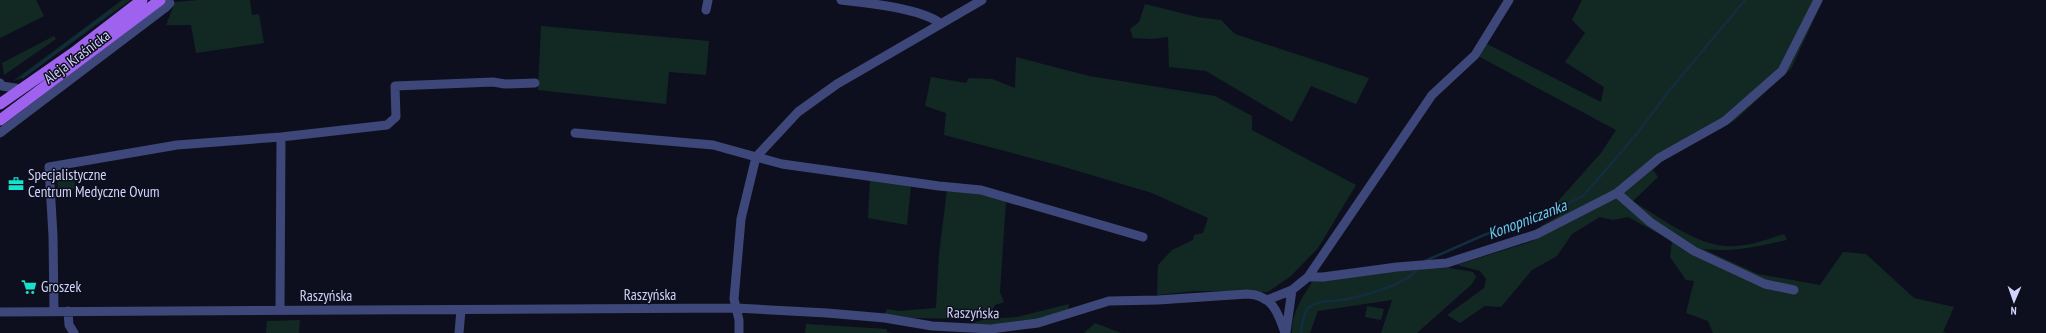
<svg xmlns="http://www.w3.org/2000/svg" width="2046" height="333" font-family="'PT Sans Narrow',sans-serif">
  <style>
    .green { fill: #122823 }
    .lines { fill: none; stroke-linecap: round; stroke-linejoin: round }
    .stream { stroke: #122d3f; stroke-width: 2.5 }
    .minor { stroke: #3e4779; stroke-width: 9 }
    .major { stroke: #9f62ef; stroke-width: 11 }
    .labels { text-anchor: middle; stroke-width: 3; stroke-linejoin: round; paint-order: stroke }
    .street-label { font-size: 15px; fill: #d1d4fa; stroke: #0e0f1e }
    .poi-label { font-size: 15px; fill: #d1d4fa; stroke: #0e0f1e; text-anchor: start }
    .water-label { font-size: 16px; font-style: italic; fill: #69ccf0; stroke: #0e0f1e }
  </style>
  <rect width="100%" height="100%" fill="#0e0f1e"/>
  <path class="green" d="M0,0H36L44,16L0,38Z
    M122,0H131L33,71L22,78L13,81Z
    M199,0H250L252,15L259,14L264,43L196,53L191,25H166L175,2Z
    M1582,0H1823L1791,69L1734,121L1664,159L1653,170L1658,177L1633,201C1657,216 1696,244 1724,246C1744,248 1765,240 1784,234L1787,240C1756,247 1735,252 1703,249L1758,274L1820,285L1843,252L1866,254L1914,298L1954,307L1943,332L1947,333H1713L1708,321L1686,313L1694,281L1686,280L1670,257L1672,241L1628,217L1613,220L1600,217L1572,234L1557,256L1532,270L1501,307L1485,306L1460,323L1447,315L1484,288L1486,279L1480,271L1457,265L1533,241L1541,226L1560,215L1551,209L1601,153L1616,130L1478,56L1487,44L1601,102L1604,87L1565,62L1585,33L1572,20Z
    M1145,4L1197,17L1221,20L1235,34L1369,78L1356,104L1311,86L1292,122L1206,71L1169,67L1168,37L1152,39L1133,38L1130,29L1139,22Z
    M541,26L709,41L706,75L669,72L666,104L538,90Z
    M54,36L56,39L4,75L2,63Z
    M1016,57L1089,76L1215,96L1252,116V130L1356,185L1318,248L1291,276L1268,292L1195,291L1157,295L1158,265L1172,250L1193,240L1194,235L1203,233L1208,218L1152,193L1061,166L944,135L946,113L925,106L931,77L966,83L969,78L992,79L1015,88Z
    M69,173L70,179H74L76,189L58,190L57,178L60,174Z
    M870,179L911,186L907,225L868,218Z
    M947,190L970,191L1006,201L1000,292L1004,302L995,305L987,319L1017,317L1069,304L1068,310C1038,325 1001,324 968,325L985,319L912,318L885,314L887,309L898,311L936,308L939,254Z
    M1450,268L1473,272L1476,277L1472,284L1417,333H1381L1392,300L1318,311L1310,333H1292C1291,314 1302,298 1312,282L1413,269Z
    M1367,306L1384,309L1381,320L1365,317Z
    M300,320L299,333H266L267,321Z
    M1095,323L1121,333H1084Z
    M806,324L887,329V332L893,333H805Z"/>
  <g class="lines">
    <path class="stream" d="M23,77L111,11
      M1425,261L1484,235L1555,211L1584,195L1636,135L1669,91L1745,0
      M1301,333C1302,325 1303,313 1309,307C1319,300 1331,302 1342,300C1363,296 1408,285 1419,267"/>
    <path class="minor" d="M841,0C868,3 919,8 940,23
      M706,10L708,0
      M0,83L2,86L21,89
      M0,133L165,8L170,3L167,0
      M575,133L713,145L782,164L939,186L981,190L1143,237
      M1617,193L1650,222L1694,251L1765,284L1794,290
      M1308,277H1323L1397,267L1447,263L1537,234L1617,193L1659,158L1725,121L1782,71L1818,0
      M1267,300L1292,290L1308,277L1432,95L1475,55L1509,0
      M280,310L281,137
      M54,311L53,236L49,167L177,145L281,137L387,125L396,117L395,86L493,82L505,84L535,83
      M68,311L69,325L74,333
      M0,312L736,308L827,313L885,318L932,326L991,329L1038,323L1109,301L1158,300L1247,294C1272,295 1278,312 1285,333
      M1286,332L1292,290
      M459,333L461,310
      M739,333V320L734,299L741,219L756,157L798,112L837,84L982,0"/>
    <path class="major" d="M0,104L73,53L142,0
      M0,120L160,0"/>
  </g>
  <defs>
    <symbol id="office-bare" viewBox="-9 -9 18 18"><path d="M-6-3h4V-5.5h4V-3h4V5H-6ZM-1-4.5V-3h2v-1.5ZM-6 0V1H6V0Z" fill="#16e1cd" stroke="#0e0f1e" stroke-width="2.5" paint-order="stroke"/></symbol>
    <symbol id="supermarket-bare" viewBox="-9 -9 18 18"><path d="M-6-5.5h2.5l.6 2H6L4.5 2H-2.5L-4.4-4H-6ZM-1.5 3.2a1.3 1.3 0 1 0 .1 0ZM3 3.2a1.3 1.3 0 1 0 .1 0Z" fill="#16e1cd" stroke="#0e0f1e" stroke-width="2.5" paint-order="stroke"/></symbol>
  </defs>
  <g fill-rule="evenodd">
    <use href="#office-bare" x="5" y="173" width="22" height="22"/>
    <use href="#supermarket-bare" x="18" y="276" width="22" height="22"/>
  </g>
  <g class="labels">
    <g class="street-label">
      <text transform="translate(77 57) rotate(-37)" y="5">Aleja Kraśnicka</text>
      <text x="650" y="300">Raszyńska</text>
      <text x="326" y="301">Raszyńska</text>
      <text transform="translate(973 313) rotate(1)" y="5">Raszyńska</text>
    </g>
    <g class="poi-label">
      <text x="28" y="180">Specjalistyczne<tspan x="28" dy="17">Centrum Medyczne Ovum</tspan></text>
      <text x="41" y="292">Groszek</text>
    </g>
    <g class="water-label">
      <text transform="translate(1527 219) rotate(-21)" y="6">Konopniczanka</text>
    </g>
  </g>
  <g transform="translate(2014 301) rotate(182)" stroke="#0e0f1e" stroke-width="3" paint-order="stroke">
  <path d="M0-3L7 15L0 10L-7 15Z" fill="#d1d4fa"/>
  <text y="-6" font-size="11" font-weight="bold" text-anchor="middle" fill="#d1d4fa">N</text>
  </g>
</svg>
